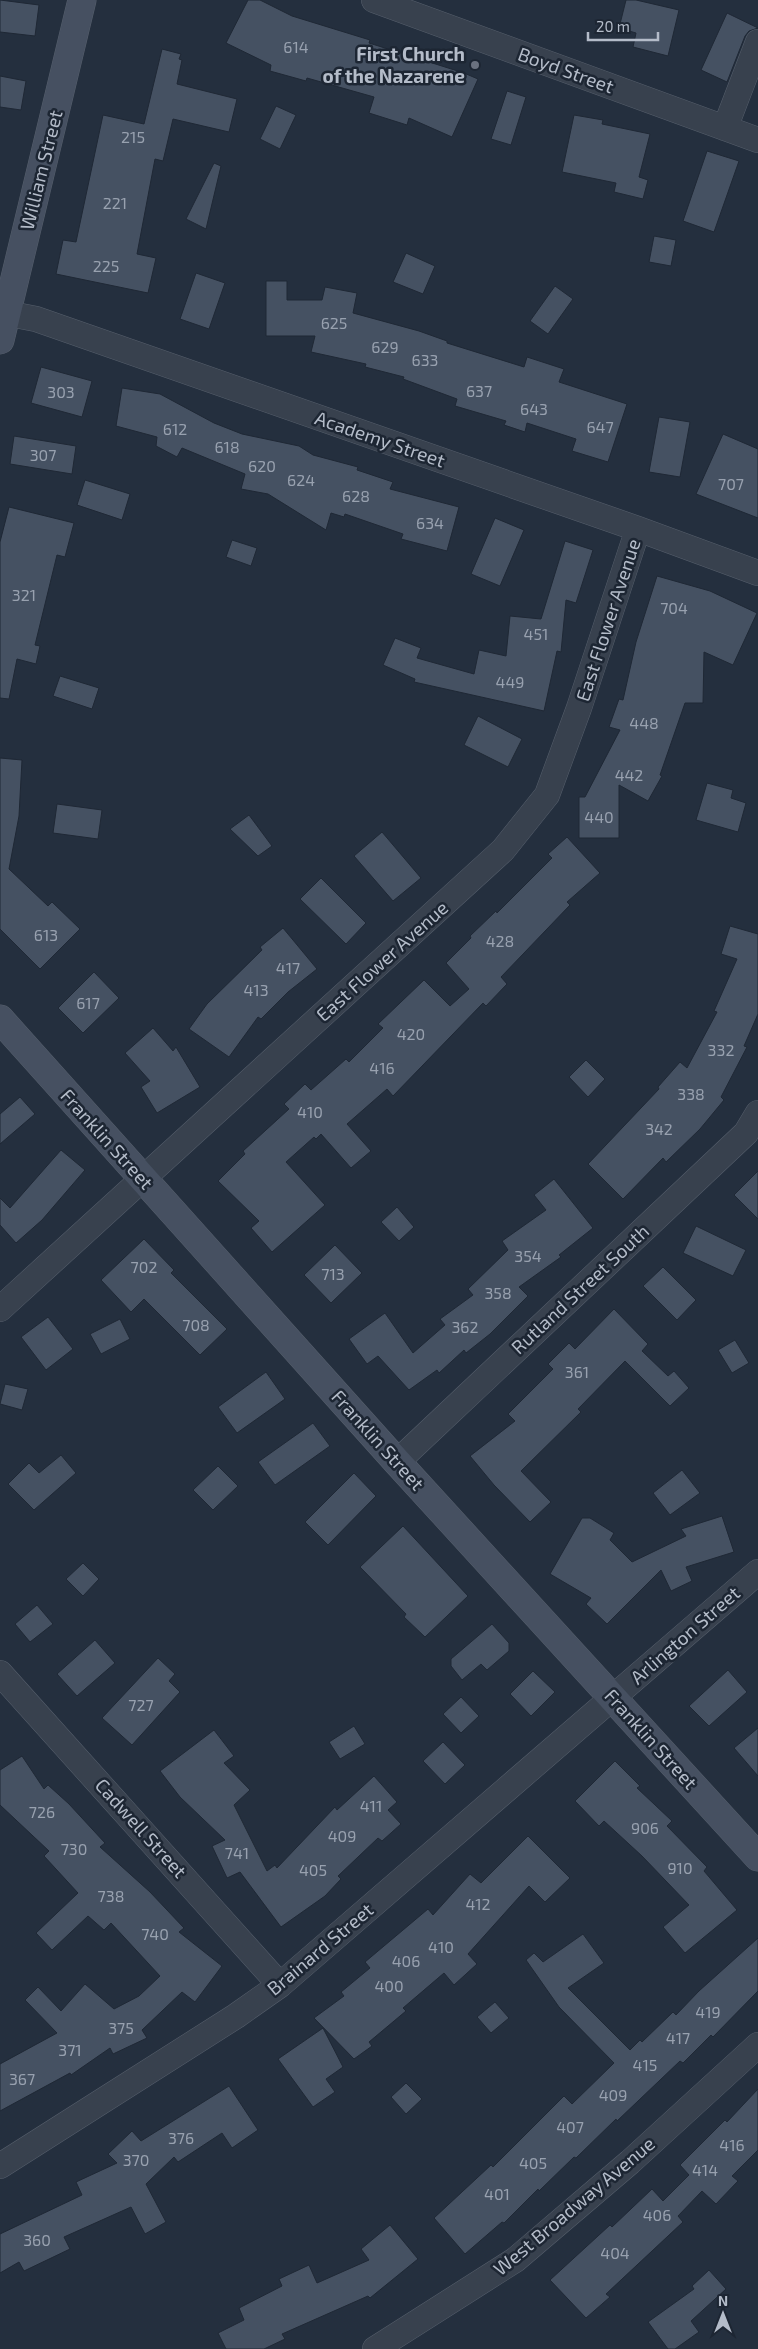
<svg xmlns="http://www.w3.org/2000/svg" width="758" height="2349" font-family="'Exo 2',sans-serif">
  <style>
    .building { fill: #455162; stroke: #1f2835 }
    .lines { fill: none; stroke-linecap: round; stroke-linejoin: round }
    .street-casing { stroke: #565f6c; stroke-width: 26 }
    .secondary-casing { stroke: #565f6c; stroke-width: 29 }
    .street { stroke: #38414e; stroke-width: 25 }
    .secondary { stroke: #465061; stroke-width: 28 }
    .worship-dot { fill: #6b7280; stroke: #1d2633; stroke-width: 2 }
    .labels { text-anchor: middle; stroke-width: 5; stroke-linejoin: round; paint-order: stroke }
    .number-label { font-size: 16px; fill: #98a1af }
    .poi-label { font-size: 19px; font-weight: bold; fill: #b4bcc9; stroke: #1d2633; text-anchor: end }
    .street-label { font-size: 19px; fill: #b4bcc9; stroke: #1d2633 }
  </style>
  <rect width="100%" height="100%" fill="#242f3e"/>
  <path class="building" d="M0,0L39,5L35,36L0,32Z
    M248,0H260L292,16L370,40L369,43L464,73L478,79L452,137L409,118L407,125L369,113L374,97L307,78L306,81L270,71L271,65L226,43Z
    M626,0H636L679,10L668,56L633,47L636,33L619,28Z
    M727,13L758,28L749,31L745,36L727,82L701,70Z
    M162,49L181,54L179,59L182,60L177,84L237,99L229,132L173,119L163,161L155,159L137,254L156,258L148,293L56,274L63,240L76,242L103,115L144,124Z
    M0,76L26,81L21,110L0,107Z
    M507,91L526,97L511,145L491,139Z
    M276,106L296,115L280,149L260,139Z
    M574,115L603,120L602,124L650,134L639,177L648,180L643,199L614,192L616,183L562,172Z
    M707,151L739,161L714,232L683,221Z
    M214,163L221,166L206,229L186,219Z
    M654,236L676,240L671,266L649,262Z
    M406,253L435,266L423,294L393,282Z
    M196,273L225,283L209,329L180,319Z
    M266,281H287V300H322L325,287L357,293L353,313L419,331L447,341V343L524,367L527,357L564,369L559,382L627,404L608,462L572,451L576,439L527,423L525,432L504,425L506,421L455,406L457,399L403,379L404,377L365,367L366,364L311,352L315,336H266Z
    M555,286L573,299L548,334L530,321Z
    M41,367L92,381L82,417L31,403Z
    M122,388L160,394L214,423L242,434L299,446L313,455L358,467L357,470L393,482L390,489L459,507L447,551L401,539L403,534L345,514L344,517L331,513L326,530L268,494L241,489L245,474L182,448L177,457L156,446L157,437L116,426Z
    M659,417L690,422L680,477L649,472Z
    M723,434L758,449V518L696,494Z
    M14,436L76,446L72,474L10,464Z
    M85,480L130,494L122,520L77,505Z
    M9,507L74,523L65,557L57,555L35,645L40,646L36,664L17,659L9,699L0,698V542Z
    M495,518L524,530L500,586L471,574Z
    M232,540L257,548L251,566L226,557Z
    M565,541L593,550L576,603L566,600L561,652L557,651L544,711L414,682L415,679L383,665L395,638L421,648L417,658L474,674L479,650L506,656L510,616L541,619Z
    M657,576L710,591L757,613L733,665L704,652L703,703H685L660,775L662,776L648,801L619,785V838H579V797H585L620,730L609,727L619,699L623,700L636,642Z
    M60,676L99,688L92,709L53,696Z
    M478,716L522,739L508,767L464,745Z
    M0,758L22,760L19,816L9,869L48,906L52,902L80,929L40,969L0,929Z
    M707,783L733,790L731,798L746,803L738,832L696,820Z
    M57,804L102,810L98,839L53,833Z
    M249,815L272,846L258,856L230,829Z
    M382,832L421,878L393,901L354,856Z
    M567,837L600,873L567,902L570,905L501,977L507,984L486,1006L483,1003L393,1096L387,1089L347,1124L371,1151L351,1168L321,1134L316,1139L314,1137L286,1162L325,1205L272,1252L251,1228L259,1221L218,1181L245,1154L243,1151L289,1109L284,1104L305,1084L311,1090L346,1059L349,1062L383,1028L378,1024L424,980L450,1006L469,989L446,963L471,938L470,936L496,911L497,913L552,858L548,854Z
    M321,878L366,923L346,944L300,899Z
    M730,926L758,934V1014L744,1046L747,1047L721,1097L724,1100L700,1129L666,1162L663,1158L623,1199L588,1164L659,1089L658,1087L680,1062L687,1068L717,1012L714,1011L737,959L721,954Z
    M283,928L317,969L288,992L261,1019L258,1017L229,1057L189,1029L207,1004L262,950L260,947Z
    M94,972L119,998L83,1033L58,1008Z
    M153,1028L173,1051L176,1047L200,1087L157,1113L141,1087L150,1081L125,1053Z
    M586,1060L605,1079L588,1097L569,1077Z
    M20,1097L35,1114L0,1144V1114Z
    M61,1150L85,1170L42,1220L16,1243L0,1225V1198L10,1208Z
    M758,1171V1219L734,1195Z
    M554,1179L593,1228L559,1255L561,1257L519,1287L528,1296L490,1334L466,1353L464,1350L439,1373L437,1370L409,1390L378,1356L367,1364L349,1339L385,1313L413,1353L445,1325L440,1319L473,1295L468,1289L508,1250L502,1241L546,1210L534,1195Z
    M397,1207L414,1227L399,1241L381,1222Z
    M696,1226L746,1250L733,1276L683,1253Z
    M144,1239L174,1270L171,1273L227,1329L200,1355L144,1299L131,1312L101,1280Z
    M335,1245L362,1273L331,1303L304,1275Z
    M663,1267L696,1300L677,1320L643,1286Z
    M614,1309L648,1344L642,1351L668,1376L674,1371L689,1388L670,1406L625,1361L578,1409L581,1412L521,1471L551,1502L530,1522L494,1485L470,1456L515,1421L508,1414L553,1369L548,1364L569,1343L575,1349Z
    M48,1317L73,1349L46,1370L21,1337Z
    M120,1319L130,1339L101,1354L90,1334Z
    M735,1340L749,1363L732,1373L718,1350Z
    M266,1372L285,1399L237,1433L218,1407Z
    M5,1384L28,1389L22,1410L0,1404Z
    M313,1423L330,1446L275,1485L258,1462Z
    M61,1455L76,1473L34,1510L8,1484L29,1463L39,1473Z
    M218,1466L238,1486L213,1510L193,1490Z
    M682,1470L700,1493L670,1515L653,1493Z
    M354,1473L376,1496L328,1545L305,1522Z
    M722,1516L734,1552L686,1567L692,1581L671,1591L661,1570L607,1624L586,1604L591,1598L550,1574L582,1518H590L614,1533L610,1540L632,1562L686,1536L681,1529Z
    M403,1526L468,1596L425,1637L404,1617L406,1614L360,1567Z
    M83,1563L99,1579L83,1596L66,1579Z
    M37,1605L53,1624L30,1642L15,1624Z
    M492,1624L509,1643V1651L487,1670L481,1664L462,1680L451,1666V1659Z
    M95,1640L115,1663L77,1696L57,1674Z
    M158,1658L175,1674L169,1681L180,1692L132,1745L102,1718Z
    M728,1670L747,1692L709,1726L689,1706Z
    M533,1671L555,1692L531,1716L510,1694Z
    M461,1697L479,1716L461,1733L443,1714Z
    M354,1726L365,1744L340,1759L329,1742Z
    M758,1728V1776L734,1748Z
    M214,1730L234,1756L224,1763L250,1790L234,1805L267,1871L275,1865L277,1868L335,1807L337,1810L374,1776L397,1802L388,1810L401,1824L382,1841L378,1838L338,1876L341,1879L325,1896L281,1927L240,1872L227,1878L212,1846L225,1840L180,1797L160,1771Z
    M443,1742L465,1765L445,1784L423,1761Z
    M22,1756L44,1789L48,1785L69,1804L105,1843L100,1847L150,1892L184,1928L179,1932L222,1966L195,2002L182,1992L142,2030L147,2038L113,2054L110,2048L71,2075L70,2073L0,2111V2064L57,2033L25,2000L38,1987L61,2011L85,1984L114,2009L139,1996L160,1976L111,1923L104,1930L88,1916L52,1950L36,1933L78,1893L44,1856L49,1851L0,1805V1770Z
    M615,1761L640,1786L637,1788L672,1821L667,1826L707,1867L704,1871L737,1910L685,1953L663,1927L689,1905L642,1856L604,1821L599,1826L575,1801Z
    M528,1836L570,1878L545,1902L529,1886L468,1954L477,1964L454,1985L444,1973L403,2008L406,2011L369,2042L372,2046L354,2059L314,2018L344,1996L341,1992L370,1968L365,1962L428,1909L433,1915L470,1874L481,1883Z
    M583,1934L604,1963L568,1988L630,2050L640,2040L642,2042L673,2012L676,2015L699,1991L758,1938V1991L713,2037L711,2035L683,2063L680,2061L617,2121L616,2119L576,2158L574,2157L539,2191L538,2189L504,2223L502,2222L465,2254L434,2218L491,2165L493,2167L564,2096L572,2104L614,2063L559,2007L526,1960L534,1953L543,1962Z
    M495,2002L509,2018L491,2033L477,2017Z
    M323,2028L343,2067L326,2079L335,2092L313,2107L278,2059Z
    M406,2083L422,2099L406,2114L391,2097Z
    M229,2086L258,2130L232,2148L222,2133L178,2162L174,2157L146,2184L166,2222L145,2234L131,2207L64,2237L70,2249L24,2271L19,2262L0,2273V2234L82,2195L76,2182L117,2163L108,2154L132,2131L141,2141Z
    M758,2089V2150L732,2176L738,2181L716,2204L702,2191L678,2216L683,2222L606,2294L610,2297L586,2318L550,2280L610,2225L612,2227L652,2189L663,2201L689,2175L680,2165L725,2120L727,2122Z
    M390,2225L418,2259L370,2298L368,2296L282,2334L285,2339L264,2349H226L218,2333L244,2320L239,2308L282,2286L279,2279L309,2265L317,2283L369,2260L361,2249Z
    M709,2270L726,2289L691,2321L699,2332L675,2349H668L648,2322L694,2289L692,2286Z"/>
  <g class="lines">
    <defs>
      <path id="street" d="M374,0L758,140
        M725,128L758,42
        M0,312L36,319L638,529L758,573
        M0,1309L503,850L547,795L579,708L638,529
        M397,1462L746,1133L758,1113
        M0,1673L280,1985
        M0,2166L236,2016L280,1985L758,1572
        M375,2349L515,2260L630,2162L758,2045"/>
      <path id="secondary" d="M0,340L82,0
        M0,1019L397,1462L758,1857"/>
    </defs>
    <use href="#street" class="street-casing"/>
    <use href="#secondary" class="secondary-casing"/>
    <use href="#street" class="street"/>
    <use href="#secondary" class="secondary"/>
  </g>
  <circle class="worship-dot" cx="475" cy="65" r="5"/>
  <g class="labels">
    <g class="number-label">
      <text x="296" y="53">614</text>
      <text x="133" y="143">215</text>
      <text x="115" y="209">221</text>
      <text x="106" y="272">225</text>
      <text x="334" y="329">625</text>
      <text x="385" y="353">629</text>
      <text x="425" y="366">633</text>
      <text x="479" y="397">637</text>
      <text x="61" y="398">303</text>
      <text x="534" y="415">643</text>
      <text x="600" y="433">647</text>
      <text x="175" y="435">612</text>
      <text x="227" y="453">618</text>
      <text x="43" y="461">307</text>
      <text x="262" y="472">620</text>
      <text x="301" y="486">624</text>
      <text x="731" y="490">707</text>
      <text x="356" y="502">628</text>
      <text x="430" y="529">634</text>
      <text x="24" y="601">321</text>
      <text x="674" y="614">704</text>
      <text x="536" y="640">451</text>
      <text x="510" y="688">449</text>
      <text x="644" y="729">448</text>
      <text x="629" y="781">442</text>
      <text x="599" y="823">440</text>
      <text x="46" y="941">613</text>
      <text x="500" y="947">428</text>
      <text x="288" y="974">417</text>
      <text x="256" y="996">413</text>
      <text x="88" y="1009">617</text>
      <text x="411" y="1040">420</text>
      <text x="721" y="1056">332</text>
      <text x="382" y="1074">416</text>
      <text x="691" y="1100">338</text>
      <text x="310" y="1118">410</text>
      <text x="659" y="1135">342</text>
      <text x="528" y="1262">354</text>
      <text x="144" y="1273">702</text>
      <text x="333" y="1280">713</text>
      <text x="498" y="1299">358</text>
      <text x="196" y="1331">708</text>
      <text x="465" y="1333">362</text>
      <text x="577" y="1378">361</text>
      <text x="141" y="1711">727</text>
      <text x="371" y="1812">411</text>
      <text x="42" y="1818">726</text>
      <text x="645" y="1834">906</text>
      <text x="342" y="1842">409</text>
      <text x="74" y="1855">730</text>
      <text x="237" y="1859">741</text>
      <text x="680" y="1874">910</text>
      <text x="313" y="1876">405</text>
      <text x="111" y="1902">738</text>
      <text x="478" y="1910">412</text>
      <text x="155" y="1940">740</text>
      <text x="441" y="1953">410</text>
      <text x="406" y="1967">406</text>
      <text x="389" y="1992">400</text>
      <text x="708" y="2018">419</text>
      <text x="121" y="2034">375</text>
      <text x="678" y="2044">417</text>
      <text x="70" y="2056">371</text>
      <text x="645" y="2071">415</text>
      <text x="22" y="2085">367</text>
      <text x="613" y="2101">409</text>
      <text x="570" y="2133">407</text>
      <text x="181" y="2144">376</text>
      <text x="732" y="2151">416</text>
      <text x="136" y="2166">370</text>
      <text x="533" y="2169">405</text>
      <text x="705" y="2176">414</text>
      <text x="497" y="2200">401</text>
      <text x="657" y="2221">406</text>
      <text x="37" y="2246">360</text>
      <text x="615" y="2259">404</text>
    </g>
    <g class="poi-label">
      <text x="465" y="61">First Church<tspan x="465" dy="22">of the Nazarene</tspan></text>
    </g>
    <g class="street-label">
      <text transform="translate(566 70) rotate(20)" y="7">Boyd Street</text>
      <text transform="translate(41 170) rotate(-76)" y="7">William Street</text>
      <text transform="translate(380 439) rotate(19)" y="7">Academy Street</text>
      <text transform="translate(608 620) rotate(-72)" y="7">East Flower Avenue</text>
      <text transform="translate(382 961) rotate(-42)" y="7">East Flower Avenue</text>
      <text transform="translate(107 1139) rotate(48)" y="7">Franklin Street</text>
      <text transform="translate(580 1289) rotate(-43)" y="7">Rutland Street South</text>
      <text transform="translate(378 1440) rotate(48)" y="7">Franklin Street</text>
      <text transform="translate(685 1635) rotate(-41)" y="7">Arlington Street</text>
      <text transform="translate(651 1739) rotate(48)" y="7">Franklin Street</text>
      <text transform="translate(141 1828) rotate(48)" y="7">Cadwell Street</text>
      <text transform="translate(320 1949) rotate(-40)" y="7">Brainard Street</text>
      <text transform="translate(574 2206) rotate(-40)" y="7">West Broadway Avenue</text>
    </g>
  </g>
  <g transform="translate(723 2314)" stroke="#1d2633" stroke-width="4" paint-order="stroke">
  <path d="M0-4L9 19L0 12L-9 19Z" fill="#b4bcc9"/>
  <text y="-8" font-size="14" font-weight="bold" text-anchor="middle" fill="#b4bcc9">N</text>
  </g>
  <path d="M588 32v8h70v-8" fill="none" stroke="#b4bcc9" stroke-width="2.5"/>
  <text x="596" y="32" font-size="15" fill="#b4bcc9" stroke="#1d2633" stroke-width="4" paint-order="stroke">20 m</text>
</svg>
